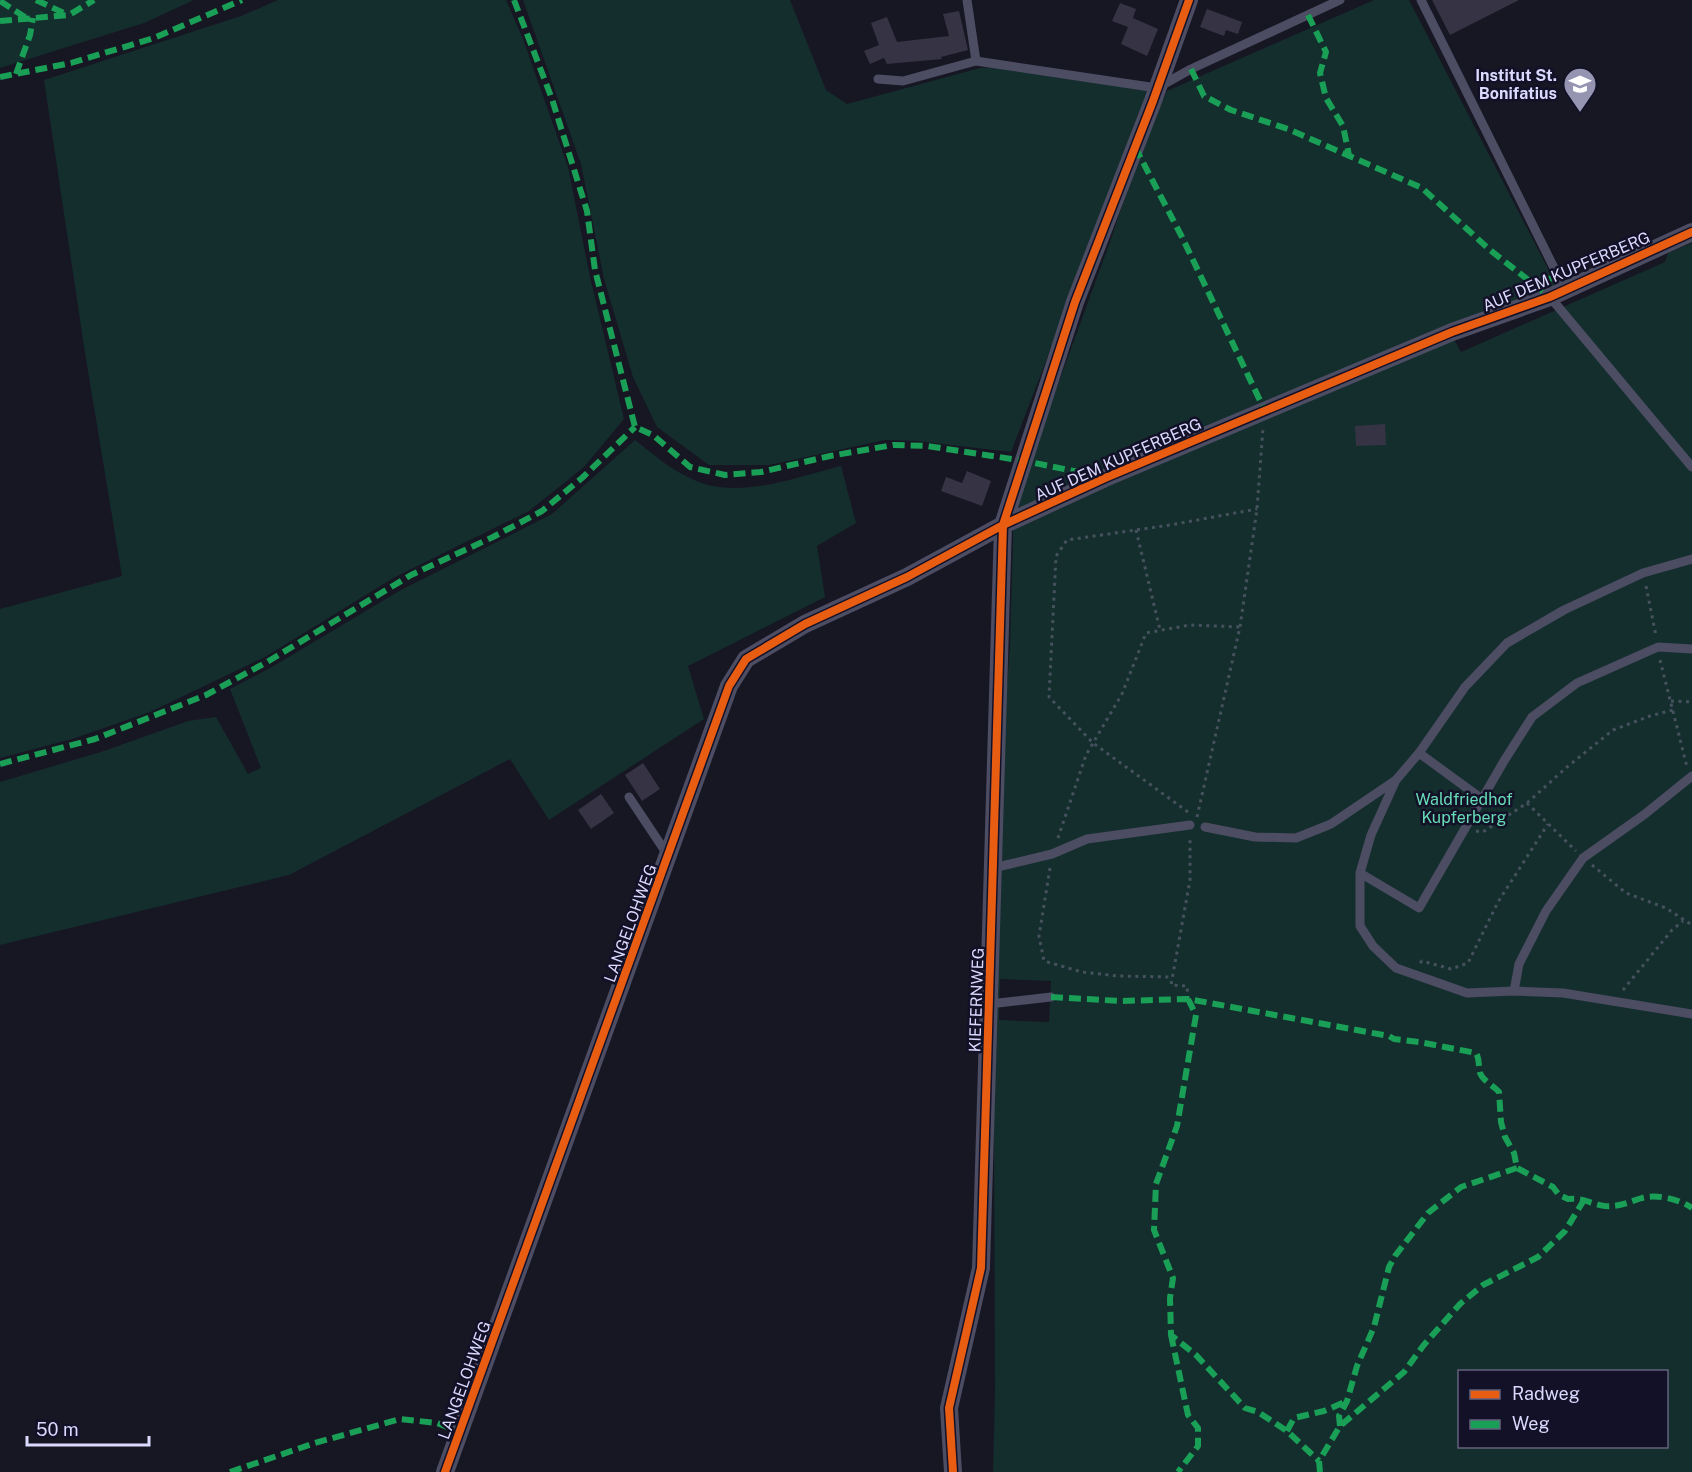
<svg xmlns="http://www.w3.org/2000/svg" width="1692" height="1472" font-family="'Public Sans',sans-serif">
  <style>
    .green { fill: #142e2d; fill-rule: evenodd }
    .building { fill: #363444 }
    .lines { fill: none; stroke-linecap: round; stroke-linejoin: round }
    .path { stroke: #45525e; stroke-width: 3; stroke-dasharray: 3 4.5; stroke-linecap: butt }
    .service { stroke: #4c4c63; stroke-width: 9 }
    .minor { stroke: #4c4c63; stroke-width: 18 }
    .quiet { stroke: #1a9f57; stroke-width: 6; stroke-dasharray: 12 6; stroke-linecap: butt }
    .cycleway-casing { stroke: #131128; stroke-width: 11 }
    .cycleway { stroke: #e95d12; stroke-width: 8 }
    .labels { text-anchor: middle; stroke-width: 5; stroke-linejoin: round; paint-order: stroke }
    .poi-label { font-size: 16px; font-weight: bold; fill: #dbd9fd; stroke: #131128; text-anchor: end }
    .street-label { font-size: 16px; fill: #dbd9fd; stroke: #131128 }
    .park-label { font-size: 16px; fill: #67dcb7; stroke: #131128 }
  </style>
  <rect width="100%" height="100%" fill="#171623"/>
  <path class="green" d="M0,0H194L144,23L0,68Z
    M278,0H506L523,39L568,167L590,277L624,419L584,467L529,511L395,577L265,657L150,712L72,739L0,758V609L122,576L85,353L44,80L241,16Z
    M523,0H790L826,90L847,104L980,68L995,67L1147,90V98L1011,452L916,441L885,440L769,465H709L657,427L633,377L604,279L581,164Z
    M1374,0H1409L1558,288L1447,327L1461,352L1665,262L1668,253L1692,243V1472H993L995,1393L993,868L1010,646L1014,505L1111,239L1145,137L1167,91ZM1000,979L1051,981L1049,1022L999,1020ZM1460,1372H1666V1446H1460Z
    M635,440C653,454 671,470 692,479C736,501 797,477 841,466L856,523L817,546L825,597L688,666L704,719L549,820L510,759L289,875L0,945V782L104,751L188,721L216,717L248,774L261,768L230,689L270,668L401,590L552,514Z"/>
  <path class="building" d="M1432,0H1519L1450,35Z
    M1120,3L1136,9L1133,18L1158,29L1147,56L1121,44L1128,27L1112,21Z
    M1207,9L1242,22L1238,34L1226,30L1224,36L1200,27Z
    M959,11L968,50L941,57L942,59L887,64L884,58L870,64L864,51L879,45L871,23L887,17L897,42L949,36L943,14Z
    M1385,424L1386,445L1356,446L1355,426Z
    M967,471L991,481L982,506L941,491L946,477L962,483Z
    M643,763L660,789L642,801L625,775Z
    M601,794L614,813L591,829L578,810Z"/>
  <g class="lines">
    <path class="path" d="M1136,530L1160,630
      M1646,586L1656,636
      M1660,660L1687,767
      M1671,701L1692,702
      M1527,803L1576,851
      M1188,812L1093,743L1049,697L1056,556L1067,540L1170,525L1257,509
      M1197,817L1240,627L1257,509L1263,428
      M1476,831L1483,832L1527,803L1567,767L1613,730L1650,716L1673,710
      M1058,838L1086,755L1122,694L1146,633L1190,625L1240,627
      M1592,865L1626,893L1666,908L1692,925
      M1050,868L1039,936L1044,961L1082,972L1118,976L1171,977
      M1420,963L1422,961L1451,969L1468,963L1498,902L1548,824
      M1623,990L1672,930L1683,921
      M1188,999L1187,986L1171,985L1190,880V838"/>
    <path class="service" d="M967,0L976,61
      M1421,0L1565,290
      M878,79L903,81L976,61L1157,88L1191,69L1340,0
      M1550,297L1692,467
      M1692,559L1643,573L1564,610L1507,643L1465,687L1419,753L1396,780L1371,835L1360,873V926L1373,946L1396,968L1467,993L1514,991L1563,993L1692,1014
      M1419,753L1482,799
      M629,797L667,854
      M1205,827L1255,837L1296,838L1331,824L1396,780
      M993,868L1052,854L1087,839L1190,825
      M1360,873L1419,908L1504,761L1532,717L1577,683L1658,647L1692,649
      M1514,991L1519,964L1546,911L1583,858L1645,814L1692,776
      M989,1004L1051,997"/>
    <path class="minor" d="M445,1472L729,686L746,659L805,624L907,577L1003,525L1105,478L1452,332L1550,297L1692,232
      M953,1472L949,1408L981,1268L1003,525L1075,302L1153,101L1189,0"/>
    <path class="quiet" d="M36,0L66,14
      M514,0L552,99L587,211L595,270L635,427L653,435L690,467L725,475L761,472L830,456L893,445L927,446L1025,461L1103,477
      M0,1L28,19
      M1308,15L1326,52L1320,73L1326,98L1343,126L1349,155
      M0,21L69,15L94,0
      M1191,69L1204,96L1231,110L1288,129L1422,188L1490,250L1550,297
      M16,74L30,35L33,18
      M0,77L71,63L154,38L242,0
      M1135,147L1182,237L1265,411
      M1531,282L1559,277
      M0,764L95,739L206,695L267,662L411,575L493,537L542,511L582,478L635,427
      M1051,997L1120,1001L1188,999L1389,1036L1394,1039L1419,1042L1476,1053C1480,1060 1478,1066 1480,1073C1483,1081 1494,1086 1499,1092L1501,1122L1505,1137L1514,1153L1517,1168L1553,1187L1559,1195L1568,1199C1582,1197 1591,1204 1605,1206C1619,1207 1629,1202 1642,1198C1657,1194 1679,1199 1692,1208
      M1188,999L1196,1015L1177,1126L1156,1184L1154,1230L1173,1278L1170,1298L1171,1335L1196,1355L1245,1408L1258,1412L1287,1431L1319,1461
      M1171,1335L1188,1415L1198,1428V1446L1178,1472
      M1340,1426L1339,1416L1347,1401L1357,1366L1374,1327L1389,1267L1395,1256L1428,1213L1461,1187L1517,1168
      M1287,1431L1294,1418L1324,1411L1347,1401
      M230,1472L315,1443L400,1419L437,1423L460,1432
      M1320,1472L1319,1461L1340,1426L1404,1372L1423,1346L1460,1304L1483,1285L1538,1257L1565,1231L1584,1200"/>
    <defs>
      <path id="cycleway" d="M445,1472L729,686L746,659L805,624L907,577L1003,525L1105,478L1452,332L1550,297L1692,232
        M953,1472L949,1408L981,1268L1003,525L1075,302L1153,101L1189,0"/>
    </defs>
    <use href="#cycleway" class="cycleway-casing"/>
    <use href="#cycleway" class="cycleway"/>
  </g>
  <defs>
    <symbol id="school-pin" viewBox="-11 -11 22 30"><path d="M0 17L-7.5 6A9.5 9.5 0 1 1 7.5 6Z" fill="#9695b1" stroke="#131128"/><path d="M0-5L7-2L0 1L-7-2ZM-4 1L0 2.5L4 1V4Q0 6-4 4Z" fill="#fff"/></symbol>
  </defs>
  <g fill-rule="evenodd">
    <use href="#school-pin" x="1561" y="65" width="38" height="52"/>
  </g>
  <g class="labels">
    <g class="poi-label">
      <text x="1557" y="81">Institut St.<tspan x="1557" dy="18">Bonifatius</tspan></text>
    </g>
    <g class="street-label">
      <text transform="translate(1566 271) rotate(-23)" y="6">AUF DEM KUPFERBERG</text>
      <text transform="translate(1118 459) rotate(-24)" y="6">AUF DEM KUPFERBERG</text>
      <text transform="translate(630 923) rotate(-70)" y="6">LANGELOHWEG</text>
      <text transform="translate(976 1000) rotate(-88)" y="6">KIEFERNWEG</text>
      <text transform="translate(464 1380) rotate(-70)" y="6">LANGELOHWEG</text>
    </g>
    <g class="park-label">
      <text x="1464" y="805">Waldfriedhof<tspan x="1464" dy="18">Kupferberg</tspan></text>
    </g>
  </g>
  <rect x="1458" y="1370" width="210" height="78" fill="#131128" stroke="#63617d" stroke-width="1.5"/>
  <rect x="1470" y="1390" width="30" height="9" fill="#e95d12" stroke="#63617d" stroke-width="1.5"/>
  <text x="1512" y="1400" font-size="18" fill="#dbd9fd">Radweg</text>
  <rect x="1470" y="1420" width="30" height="9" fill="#1a9f57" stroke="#63617d" stroke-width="1.5"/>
  <text x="1512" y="1430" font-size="18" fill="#dbd9fd">Weg</text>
  <path d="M27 1436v9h122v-9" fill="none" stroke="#dbd9fd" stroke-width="3"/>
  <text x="36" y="1436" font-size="18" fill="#dbd9fd" stroke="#131128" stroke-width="4.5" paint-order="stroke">50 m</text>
</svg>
